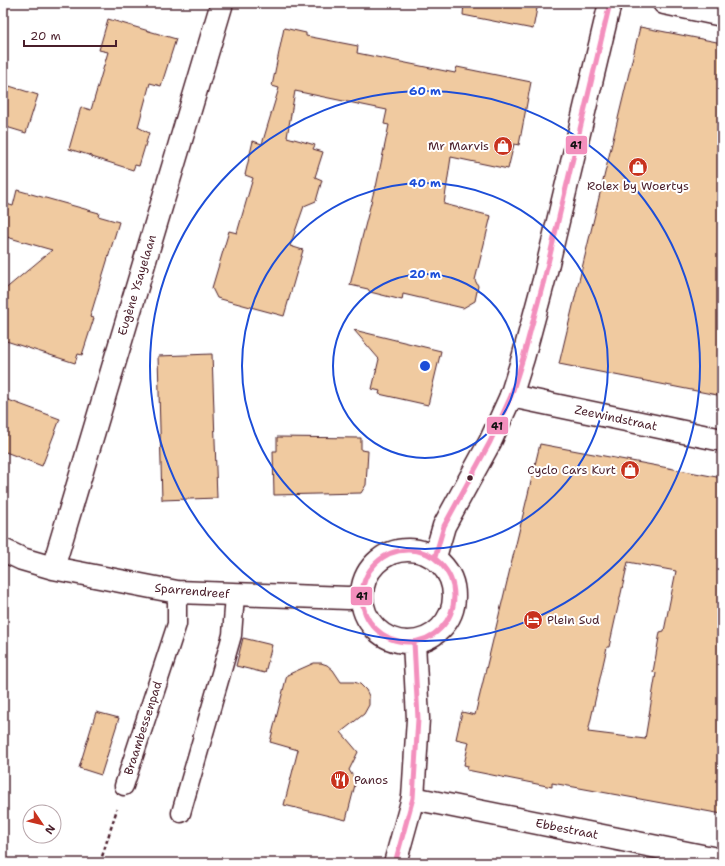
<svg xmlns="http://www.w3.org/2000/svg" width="725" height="866" font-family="'Shantell Sans',sans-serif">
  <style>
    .building { fill: #f0caa0; stroke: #4a1f2b; fill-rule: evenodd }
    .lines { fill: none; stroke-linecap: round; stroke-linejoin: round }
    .lane-casing { stroke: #4a1f2b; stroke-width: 21 }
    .street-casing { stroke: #4a1f2b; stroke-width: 25 }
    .secondary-casing { stroke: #4a1f2b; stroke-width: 25 }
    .path { stroke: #4a1f2b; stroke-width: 2.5; stroke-dasharray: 4 3; stroke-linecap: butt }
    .lane { stroke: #fff; stroke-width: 18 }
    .street { stroke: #fff; stroke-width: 22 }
    .secondary { stroke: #fff; stroke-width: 22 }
    .bus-1-casing { stroke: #fff; stroke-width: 8 }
    .bus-1 { stroke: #f38fbd; stroke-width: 5 }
    .ring { fill: none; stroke: #1d4ed8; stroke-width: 2 }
    .bus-dot { fill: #4a1f2b; stroke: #fff; stroke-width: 1.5 }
    .labels { text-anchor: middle; stroke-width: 4; stroke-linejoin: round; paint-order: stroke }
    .poi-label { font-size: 12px; fill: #4a1f2b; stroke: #fff; text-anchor: end }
    .street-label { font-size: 12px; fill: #4a1f2b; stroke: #fff }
    .centre { fill: #1d4ed8; stroke: #fff; stroke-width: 2 }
    .ring-label { font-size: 12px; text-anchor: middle; font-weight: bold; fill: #1d4ed8; stroke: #fff; stroke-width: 4; stroke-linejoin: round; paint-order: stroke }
    .line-badge { stroke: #fff; stroke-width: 1.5 }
    .pale-badge-label { font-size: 11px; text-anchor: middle; font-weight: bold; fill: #111 }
  </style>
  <rect width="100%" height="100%" fill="#fff"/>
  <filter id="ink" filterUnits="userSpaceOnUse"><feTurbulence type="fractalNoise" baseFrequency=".025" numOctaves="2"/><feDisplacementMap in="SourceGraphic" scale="8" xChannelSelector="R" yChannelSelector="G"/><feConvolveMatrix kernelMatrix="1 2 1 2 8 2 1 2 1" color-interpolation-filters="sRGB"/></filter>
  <g filter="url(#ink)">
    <path class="building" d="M464,3H538L533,29L463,15Z
      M108,19L176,39L161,86L150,83L138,127L149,133L139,166L135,165L133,170L92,157V156L69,149L81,107L91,110L108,52L99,50Z
      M640,27L722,43V396L559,364Z
      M284,28L306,33V36L358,46L357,53L455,73L457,67L531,82L519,145L514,144L508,169L451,157L444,204L491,216L475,280L478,286L475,301L463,308L403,294L402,300L370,292L368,289L350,285L375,187H376L389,125L384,124L387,110L295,91L287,137L315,145L313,149L323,152L315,177L322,180L316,201L304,206L290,246L303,250L284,316L217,298L212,288L229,231L237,233L253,178L245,175L253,141L262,144L279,88L272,86Z
      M3,84L38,95L26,133L3,126Z
      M17,190L99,213L98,216L119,222L90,317L94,318L82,355L78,354L75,363L3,340V291L52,250L3,236V203L13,206Z
      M354,330L441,351L428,405L379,394L380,391L372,389L379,359Z
      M212,354L217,498L162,500L158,356Z
      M3,398L60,419L42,466L3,451Z
      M277,437L361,438V450L368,451L366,485L361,493L274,495L273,451H277Z
      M540,444L722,478V814L552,783V787L467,770L468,766L464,765L469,742L456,739L462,712L475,715ZM628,562L676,571L664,631L660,632L653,672L656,673L645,739L588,732L607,647H609Z
      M243,638L272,645L265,673L236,666Z
      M314,663H321L327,665L333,670L341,682H354L360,684L366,690L369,696V705L364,714L341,732L358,752L349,770L356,781L346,820L284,805L298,750L270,742L287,675Z
      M96,712L119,718L101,775L79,768Z"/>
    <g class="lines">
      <defs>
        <path id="lane" d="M124,786L177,624V592
          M181,813L232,635L235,595"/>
        <path id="street" d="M664,3L722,15
          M511,396L722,440
          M3,550L22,559L53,568L177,592L348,598L361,597
          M53,568L222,3
          M413,798L722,860"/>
        <path id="secondary" d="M362 596a46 46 0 1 1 92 0a46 46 0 1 1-92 0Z
          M435,557L444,526L490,442L511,396L523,358L544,280L610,3
          M395,863L413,798L418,719L414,642"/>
      </defs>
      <use href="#lane" class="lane-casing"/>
      <use href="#street" class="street-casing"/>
      <use href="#secondary" class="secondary-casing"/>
      <path class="path" d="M100,863L117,809"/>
      <use href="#lane" class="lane"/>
      <use href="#street" class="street"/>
      <use href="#secondary" class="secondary"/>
      <defs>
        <path id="bus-1" d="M362 596a46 46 0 1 1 92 0a46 46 0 1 1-92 0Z
          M435,557L444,526L490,442L511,396L523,358L544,280L610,3
          M395,863L413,798L418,719L414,642"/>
      </defs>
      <use href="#bus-1" class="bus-1-casing"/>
      <use href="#bus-1" class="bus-1"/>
    </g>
  </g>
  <g class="ring">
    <circle cx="425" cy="366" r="92"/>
    <circle cx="425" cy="366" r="183"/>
    <circle cx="425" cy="366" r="275"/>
  </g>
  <defs>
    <symbol id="shop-disc" viewBox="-11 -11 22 22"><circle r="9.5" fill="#c8321e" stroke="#fff"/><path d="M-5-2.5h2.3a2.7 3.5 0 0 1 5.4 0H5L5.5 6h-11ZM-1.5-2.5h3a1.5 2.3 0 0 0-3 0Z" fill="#fff"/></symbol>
    <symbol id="hotel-disc" viewBox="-11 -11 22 22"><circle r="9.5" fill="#c8321e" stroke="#fff"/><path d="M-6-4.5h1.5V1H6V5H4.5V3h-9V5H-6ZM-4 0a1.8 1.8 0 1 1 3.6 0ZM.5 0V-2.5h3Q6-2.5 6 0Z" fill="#fff"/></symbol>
    <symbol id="restaurant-disc" viewBox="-11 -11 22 22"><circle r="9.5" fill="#c8321e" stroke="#fff"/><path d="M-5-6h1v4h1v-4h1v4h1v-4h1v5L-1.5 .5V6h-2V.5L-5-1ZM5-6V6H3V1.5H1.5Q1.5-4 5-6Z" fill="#fff"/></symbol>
  </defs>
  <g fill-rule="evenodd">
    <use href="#shop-disc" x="492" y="135" width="22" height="22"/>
    <use href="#shop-disc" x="627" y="156" width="22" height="22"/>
    <use href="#shop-disc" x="619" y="459" width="22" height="22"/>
    <use href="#hotel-disc" x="522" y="609" width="22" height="22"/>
    <use href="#restaurant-disc" x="329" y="769" width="22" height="22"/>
  </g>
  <circle class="bus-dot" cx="470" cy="478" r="3.5"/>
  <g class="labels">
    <g class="poi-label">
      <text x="489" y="150">Mr Marvis</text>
      <text x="638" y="190" text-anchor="middle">Rolex by Woertys</text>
      <text x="616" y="474">Cyclo Cars Kurt</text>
      <text x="547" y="624" text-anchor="start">Plein Sud</text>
      <text x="354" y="784" text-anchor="start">Panos</text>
    </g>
    <g class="street-label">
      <text transform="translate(137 285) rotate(-73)" y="4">Eugène Ysayelaan</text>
      <text transform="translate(616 418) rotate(12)" y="4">Zeewindstraat</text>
      <text transform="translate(192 591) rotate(5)" y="4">Sparrendreef</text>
      <text transform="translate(143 728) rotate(-72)" y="4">Braambessenpad</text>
      <text transform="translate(567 829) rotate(11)" y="4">Ebbestraat</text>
    </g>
  </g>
  <circle cx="425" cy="366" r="6" class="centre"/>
  <g class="ring-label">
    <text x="425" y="95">60 m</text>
    <text x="425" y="187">40 m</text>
    <text x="425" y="278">20 m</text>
  </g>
  <g class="line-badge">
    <rect x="565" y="135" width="23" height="20" rx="4" fill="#f38fbd"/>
    <rect x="486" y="416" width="23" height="19" rx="4" fill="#f38fbd"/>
    <rect x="350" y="586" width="23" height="20" rx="4" fill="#f38fbd"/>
  </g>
  <g class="pale-badge-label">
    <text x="576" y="149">41</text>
    <text x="497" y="430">41</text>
    <text x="362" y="600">41</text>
  </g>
  <rect width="725" height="866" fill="none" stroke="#fff" stroke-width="16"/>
  <rect x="8" y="8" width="709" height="850" fill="none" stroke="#4a1f2b" stroke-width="1.5" filter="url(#ink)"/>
  <g transform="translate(42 824) rotate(125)"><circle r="19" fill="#ffffff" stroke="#b7a5aa"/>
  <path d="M0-3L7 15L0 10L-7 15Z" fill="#c8321e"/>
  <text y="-6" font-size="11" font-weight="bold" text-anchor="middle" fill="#4a1f2b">N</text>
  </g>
  <path d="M24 40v6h92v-6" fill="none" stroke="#4a1f2b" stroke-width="2"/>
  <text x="30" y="40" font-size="12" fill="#4a1f2b" stroke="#ffffff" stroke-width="3" paint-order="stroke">20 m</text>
</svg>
